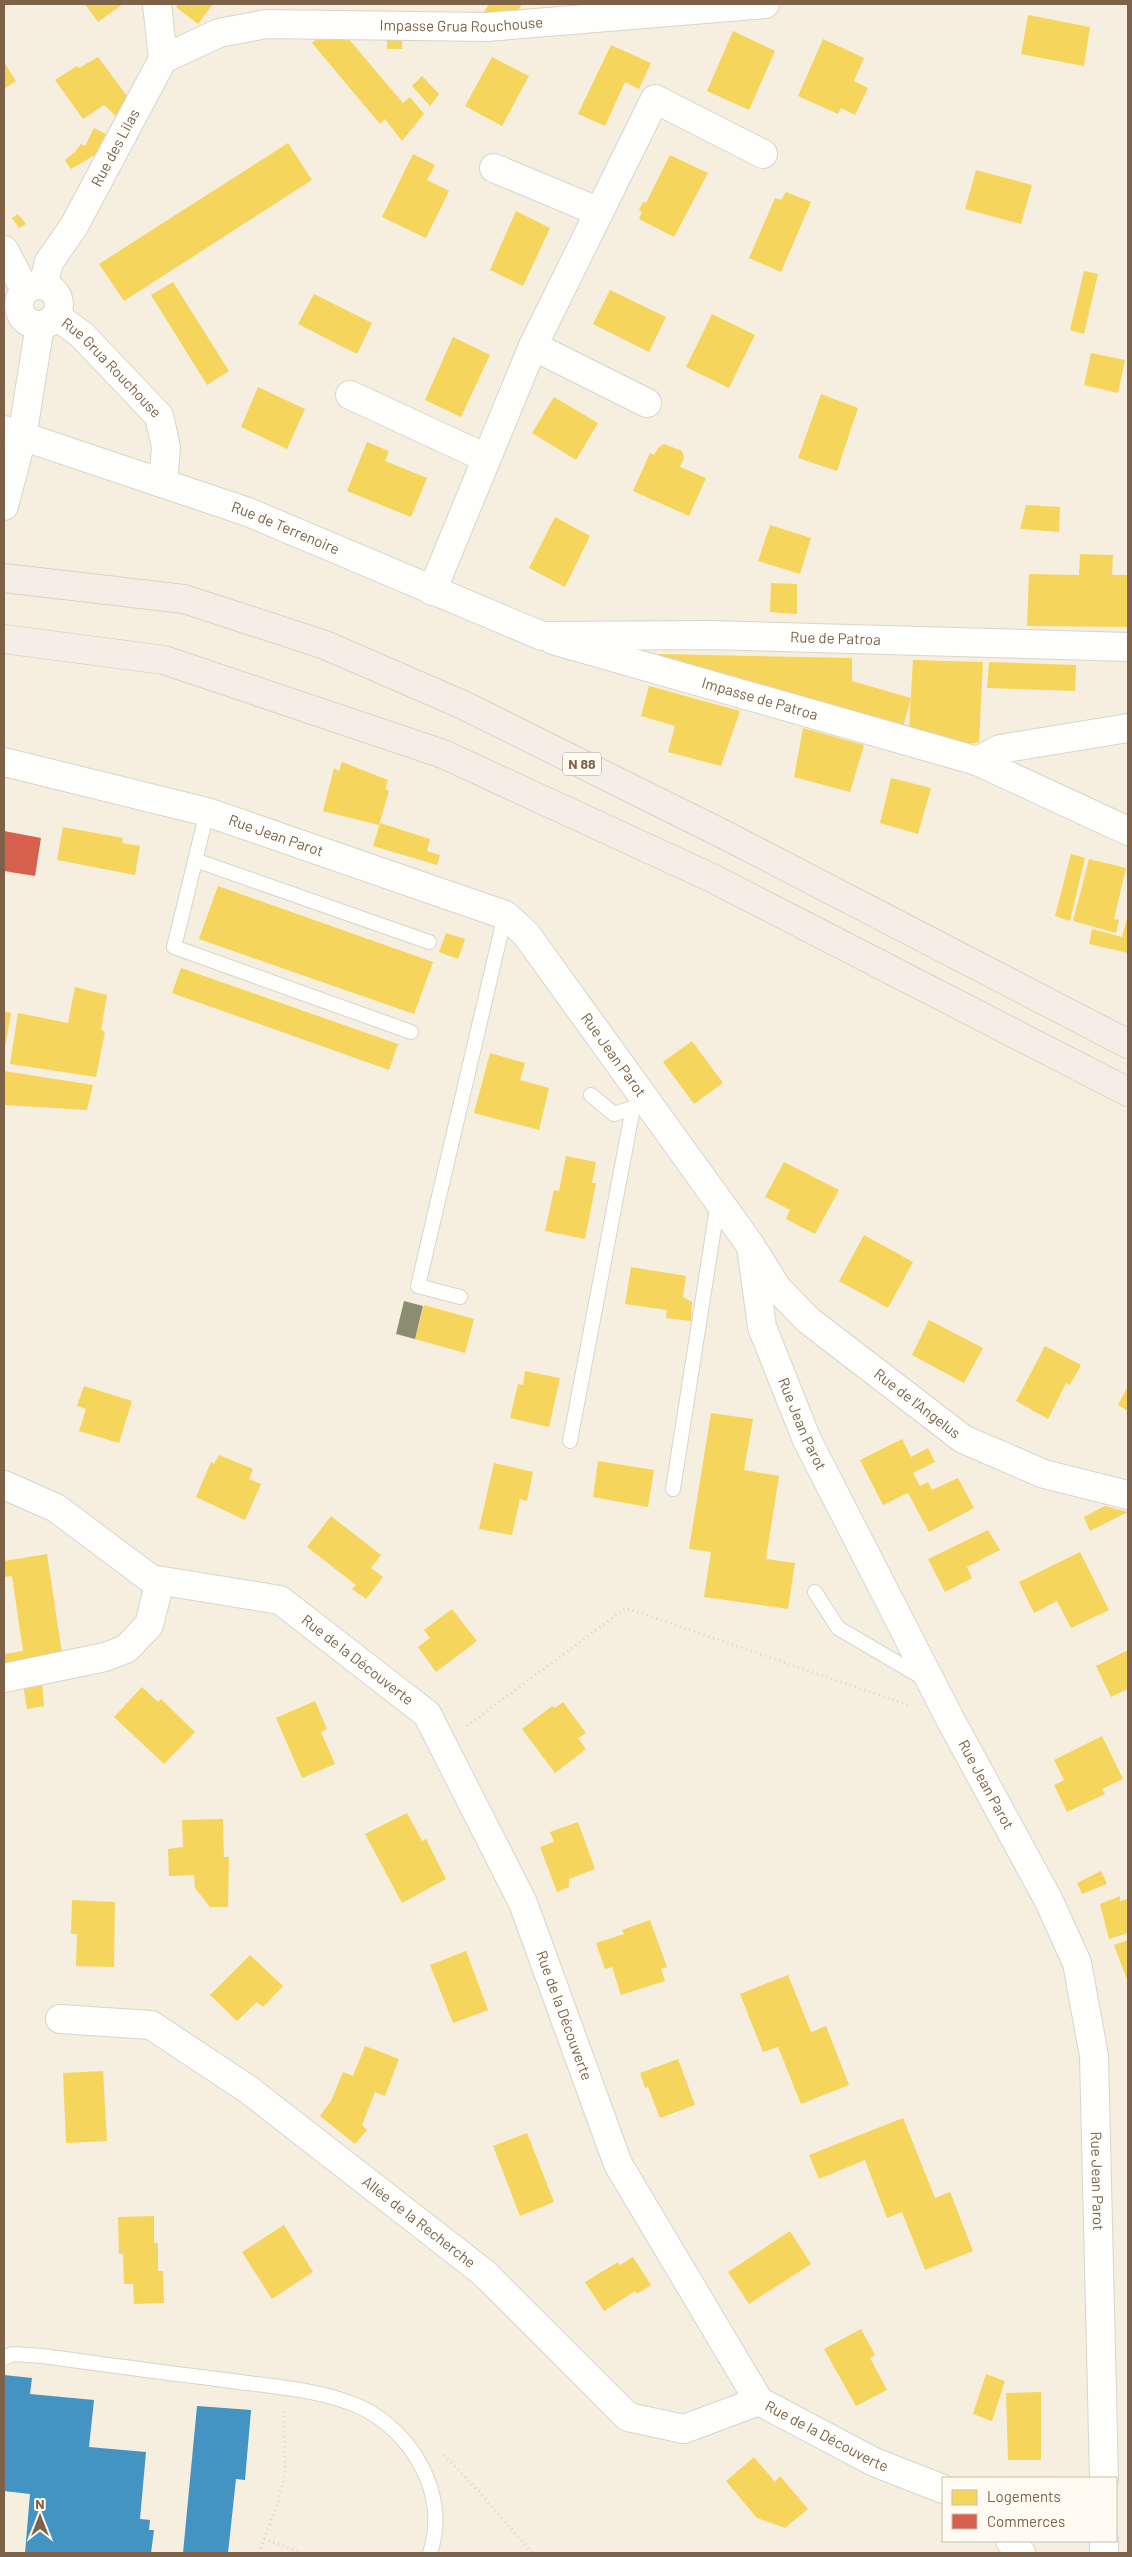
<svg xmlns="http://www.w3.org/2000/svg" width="1132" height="2557" font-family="Barlow,sans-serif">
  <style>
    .residential { fill: #f6eede; fill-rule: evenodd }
    .homes { fill: #f6d55c }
    .shops { fill: #d6604d }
    .schools { fill: #4393c3 }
    .industry { fill: #8c8c6e }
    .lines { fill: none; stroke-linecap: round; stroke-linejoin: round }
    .service-casing { stroke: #dad4cc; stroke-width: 16 }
    .minor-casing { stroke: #dad4cc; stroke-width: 30 }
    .tertiary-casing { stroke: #dad4cc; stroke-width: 30 }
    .trunk-casing { stroke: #dcd3ca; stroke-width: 30 }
    .path { stroke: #ddd6ce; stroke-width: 3; stroke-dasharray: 1 4; stroke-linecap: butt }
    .service { stroke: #fefefc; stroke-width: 14 }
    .minor { stroke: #fefefc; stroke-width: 28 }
    .tertiary { stroke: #fefefc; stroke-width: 28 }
    .trunk { stroke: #f4eee6; stroke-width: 28 }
    .labels { text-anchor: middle; stroke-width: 5; stroke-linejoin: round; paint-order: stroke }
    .shield { fill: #fffbf2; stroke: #a4907c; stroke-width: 1 }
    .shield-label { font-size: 14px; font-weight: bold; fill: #7d6249 }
    .street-label { font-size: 15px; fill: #7d6249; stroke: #fffbf2 }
  </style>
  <rect width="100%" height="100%" fill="#faf7ee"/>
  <path class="residential" d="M4,4H1128V2553H4ZM943,2478H1116V2541H943Z"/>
  <path class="homes" d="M85,4H123L98,22Z
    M178,4H213L198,24L176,7Z
    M489,4H522L516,14H483Z
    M1028,15L1090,27L1084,66L1021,54Z
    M733,31L775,51L749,110L707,91Z
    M319,37H347L403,103L410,97L424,114L402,141L385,119L380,124L312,43Z
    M387,38L407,39V41H402V49H387Z
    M823,39L864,58L854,81L868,88L855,115L841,108L838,114L798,96Z
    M611,45L651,63L639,89L625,82L605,126L578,114Z
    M98,57L127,96L116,116L104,105L83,119L55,80L77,66L79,68Z
    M492,57L529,76L502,126L465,106Z
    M4,62L16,81L4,89Z
    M422,76L439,94L430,106L412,86Z
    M94,128L106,134L95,155L71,169L65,160L75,152L81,144L85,146Z
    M288,143L312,180L124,301L99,264Z
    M413,154L435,165L427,180L449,191L426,238L382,217Z
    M670,155L708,173L674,237L639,219L642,212L639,210L643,202L646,203Z
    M976,170L1032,185L1021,224L965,209Z
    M786,192L811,202L781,272L749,258L775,198L781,200Z
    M516,211L550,228L523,286L490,270Z
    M18,214L26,224L19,228L12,218Z
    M1084,271L1098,274L1084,334L1070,330Z
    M173,282L229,371L207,385L151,295Z
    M610,290L666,317L649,352L593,324Z
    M314,294L372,323L357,354L298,324Z
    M712,314L755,335L729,388L686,367Z
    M453,337L490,355L461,417L425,400Z
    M1091,353L1125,360L1118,393L1084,385Z
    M258,387L305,409L287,449L241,427Z
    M821,394L858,408L837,471L798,458Z
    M554,397L598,423L576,460L532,433Z
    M367,442L389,451L385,461L427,478L411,517L347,491Z
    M664,444L682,451L684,458L680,467L706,478L689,516L633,491L650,453L654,455L659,447Z
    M1026,505L1060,507L1059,532L1020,529Z
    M555,517L590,536L565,587L529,568Z
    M770,525L811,538L800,574L758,561Z
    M1080,554L1113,555L1112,575H1128V627L1027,626L1029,574L1079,575Z
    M771,583L797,584V614L770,612Z
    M659,654L852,658V681L911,698L903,727L658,659Z
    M913,660L983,662L979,742L965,745L909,729Z
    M989,662L1076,665L1075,691L987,688Z
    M649,686L740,711L721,766L668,752L675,726L641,716Z
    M803,728L864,745L850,792L794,777Z
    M342,762L388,780L385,789L389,791L379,825L323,811L334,768L339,771Z
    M891,778L931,788L918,834L880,823Z
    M380,823L430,839L427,851L440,855L437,865L373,846Z
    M63,827L123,838L122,843L140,846L135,875L57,860Z
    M1071,854L1085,858L1070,921L1055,916Z
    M1089,859L1126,868L1114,919L1119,920L1116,933L1073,921Z
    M218,886L433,962L414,1014L199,939Z
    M1128,915V953L1089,944L1092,929L1122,937Z
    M446,933L465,939L458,959L439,952Z
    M181,968L398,1044L389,1070L172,993Z
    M75,987L107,995L101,1030L105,1032L96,1077L10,1064L18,1013L68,1023Z
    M4,1011L11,1013L5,1047H4Z
    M692,1041L723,1083L694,1104L663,1062Z
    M490,1053L525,1063L520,1080L549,1088L539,1130L474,1113Z
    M4,1071L93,1085L87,1110L4,1105Z
    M566,1156L596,1162L592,1183H596L585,1239L545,1231L554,1190L559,1191Z
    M784,1162L839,1190L815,1234L786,1219L790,1210L765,1197Z
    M864,1235L913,1262L888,1308L839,1281Z
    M631,1267L686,1276L683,1297L692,1302L691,1321L666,1318L667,1310L625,1304Z
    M424,1305L474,1319L465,1353L415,1339Z
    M929,1320L983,1348L964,1383L912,1355Z
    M1045,1346L1081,1365L1070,1385L1066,1383L1048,1419L1016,1401Z
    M525,1371L560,1378L549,1427L510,1418L518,1384L523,1385Z
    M84,1386L132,1401L119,1443L79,1431L86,1409L77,1406Z
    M1128,1386V1411L1118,1405Z
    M711,1413L753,1419L744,1470L779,1476L766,1559L795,1563L788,1609L704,1597L711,1552L689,1549Z
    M902,1439L911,1457L928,1448L935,1462L913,1473L920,1486L928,1482L932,1490L958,1478L974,1508L929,1532L908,1493L883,1505L860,1460Z
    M219,1455L253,1469L249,1479L261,1484L245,1520L196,1497L211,1462L214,1464Z
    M598,1461L654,1470L648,1507L593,1497Z
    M494,1463L533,1472L527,1501L520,1499L512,1535L479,1529Z
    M1105,1506L1128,1512L1090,1531L1084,1517Z
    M331,1516L381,1555L371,1568L383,1577L366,1599L352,1589L356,1585L307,1547Z
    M988,1530L1000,1550L967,1567L972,1578L945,1592L928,1559Z
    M1080,1552L1109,1610L1071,1628L1057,1601L1034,1613L1019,1582Z
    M47,1554L63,1660L4,1670V1654L23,1651L12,1576L4,1577V1561Z
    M452,1609L477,1641L436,1672L418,1647L430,1638L424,1630Z
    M1128,1650V1689L1111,1697L1096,1666Z
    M42,1681L44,1706L27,1709L23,1685Z
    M142,1687L158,1702L161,1699L195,1732L164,1764L114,1717Z
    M315,1701L327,1729L321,1732L335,1764L302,1778L276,1718Z
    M563,1702L586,1733L578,1738L586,1749L555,1773L522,1729L552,1706L555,1708Z
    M1102,1736L1123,1779L1102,1789L1105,1794L1067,1812L1054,1785L1064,1780L1054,1760Z
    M407,1813L422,1841L426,1839L446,1879L402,1903L365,1834Z
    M223,1819L224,1857H229L228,1907H210L195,1888L194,1875L169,1876L168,1849L183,1847L182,1820Z
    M578,1822L595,1869L569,1879V1887L557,1892L540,1847L554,1842L550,1832Z
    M1101,1871L1107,1884L1082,1894L1077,1883Z
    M1120,1896V1901L1128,1899V1933L1109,1939L1100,1904Z
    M72,1900L115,1902L114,1967L76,1966L77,1934H71Z
    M650,1920L667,1967L661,1969L665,1981L621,1995L612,1967L605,1969L596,1943L624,1934L622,1930Z
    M1128,1940V1982L1114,1945Z
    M466,1951L488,2010L453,2023L430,1965Z
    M250,1955L283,1986L263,2007L257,2002L237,2021L210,1995Z
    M788,1975L811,2032L826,2026L849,2085L801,2104L778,2047L763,2052L740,1994Z
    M365,2046L399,2059L385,2096L375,2092L362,2125L367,2130L355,2144L320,2116L331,2101L343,2072L353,2076Z
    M678,2059L695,2105L660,2118L648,2087L645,2088L640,2073Z
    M103,2071L107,2141L66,2143L63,2073Z
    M903,2118L935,2198L950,2192L973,2251L925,2270L902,2212L887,2218L865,2160L819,2179L809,2155Z
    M527,2133L554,2202L520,2216L493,2146Z
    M154,2216V2243H158V2271H163L164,2303L134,2304L133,2284H124L123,2254H119L118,2217Z
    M284,2225L313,2272L272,2299L242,2252Z
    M790,2231L811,2264L749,2304L728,2272Z
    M633,2257L651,2285L637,2294L635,2291L604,2311L585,2282L618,2262L620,2265Z
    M861,2329L875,2355L870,2358L887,2390L856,2406L824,2349Z
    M986,2374L1005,2381L992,2421L973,2414Z
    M1041,2392V2460H1008L1006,2393Z
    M754,2457L775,2482L780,2476L808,2509L785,2528L757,2518L726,2481Z"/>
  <path class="shops" d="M4,831L41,838L35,876L4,871Z"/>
  <path class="schools" d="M4,2375L32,2378L30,2394L94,2400L89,2447L146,2452L140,2519L150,2520L149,2530H154L151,2553H25L30,2494L4,2491Z
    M197,2406L251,2410L245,2480L236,2479L228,2553H183Z"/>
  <path class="industry" d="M404,1301L423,1306L415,1339L396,1334Z"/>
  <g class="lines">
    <defs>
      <path id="service" d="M207,812L174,947L411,1032
        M195,860L429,942
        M591,1095L614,1114L639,1106
        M460,1297L418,1286L505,915
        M570,1441L633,1108
        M673,1489L718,1202
        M815,1592L838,1628L925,1679
        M4,2358L13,2354L43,2356C106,2365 169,2373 232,2381C274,2387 319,2389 358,2406C412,2430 450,2495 430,2553"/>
      <g id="minor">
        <path id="s1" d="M163,59L219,33L266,24L487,27L765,4"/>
        <path d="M494,168L599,212"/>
        <path d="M4,250L25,290"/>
        <circle cx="39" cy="305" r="20"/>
        <path id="s2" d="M43,285L49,262L74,226L163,59L157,4"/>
        <path id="s3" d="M56,316L82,335L159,416L166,447L163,483"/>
        <path d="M533,346L647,403"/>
        <path d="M350,395L486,458"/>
        <path d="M4,506L22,437L40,325"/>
        <path d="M432,591L533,346L655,99L763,154"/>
        <path id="s4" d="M553,640L977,761L1128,831"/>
        <path d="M977,761L1000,749L1128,728"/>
        <path id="s5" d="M4,762L207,812L505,915L526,934L751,1246L762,1327L807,1440L950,1719L1049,1901L1077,1963L1094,2056L1104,2478"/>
        <path id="s6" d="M756,1254L777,1288L808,1320L963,1439L1044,1474L1128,1495"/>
        <path id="s7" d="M4,1485L56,1508L151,1579L280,1600L427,1714L523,1903L618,2164L759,2401L874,2462L943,2489"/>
        <path d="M4,1678L105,1657L126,1649L149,1625L160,1581"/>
        <path id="s8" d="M60,2019L151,2025L249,2090L484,2273L628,2417L684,2429L759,2401"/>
        <path d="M1010,2541L1021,2553"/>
        <path d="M1104,2541V2553"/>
      </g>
      <g id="tertiary">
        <path id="s9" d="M4,430L248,512L542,636L710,635L1128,647"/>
      </g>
      <path id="trunk" d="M4,578L184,599L325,645L461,704L727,836L1128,1044
        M4,639L164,660L443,754L712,878L1128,1092"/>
    </defs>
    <use href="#service" class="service-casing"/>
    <use href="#minor" class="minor-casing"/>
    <use href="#tertiary" class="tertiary-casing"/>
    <use href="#trunk" class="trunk-casing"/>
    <path class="path" d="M467,1726L626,1608L908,1705
      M444,2455L479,2492L532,2553
      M264,2539L302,2553
      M259,2553L277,2505L285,2475L284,2411"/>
    <use href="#service" class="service"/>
    <use href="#minor" class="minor"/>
    <use href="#tertiary" class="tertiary"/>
    <use href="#trunk" class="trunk"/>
  </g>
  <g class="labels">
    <rect class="shield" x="563" y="752.5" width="38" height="23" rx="4"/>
    <g class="shield-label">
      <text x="582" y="769">N 88</text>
    </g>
    <g class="street-label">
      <text dy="5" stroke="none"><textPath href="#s1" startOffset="305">Impasse Grua Rouchouse</textPath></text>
      <text dy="5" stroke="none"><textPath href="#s2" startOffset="156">Rue des Lilas</textPath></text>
      <text dy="5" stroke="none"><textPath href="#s3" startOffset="76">Rue Grua Rouchouse</textPath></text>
      <text dy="5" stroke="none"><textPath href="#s9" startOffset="298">Rue de Terrenoire</textPath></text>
      <text dy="5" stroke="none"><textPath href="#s9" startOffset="870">Rue de Patroa</textPath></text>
      <text dy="5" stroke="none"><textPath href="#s4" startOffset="215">Impasse de Patroa</textPath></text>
      <text dy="5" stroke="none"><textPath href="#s5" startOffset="282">Rue Jean Parot</textPath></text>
      <text dy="5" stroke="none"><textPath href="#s5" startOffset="702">Rue Jean Parot</textPath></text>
      <text dy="5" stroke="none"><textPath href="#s6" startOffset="222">Rue de l'Angelus</textPath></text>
      <text dy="5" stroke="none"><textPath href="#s5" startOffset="1124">Rue Jean Parot</textPath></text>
      <text dy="5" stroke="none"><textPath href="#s7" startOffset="404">Rue de la Découverte</textPath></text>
      <text dy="5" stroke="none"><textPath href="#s5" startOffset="1529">Rue Jean Parot</textPath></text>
      <text dy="5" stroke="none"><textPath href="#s7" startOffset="824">Rue de la Découverte</textPath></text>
      <text dy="5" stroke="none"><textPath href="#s5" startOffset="1949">Rue Jean Parot</textPath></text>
      <text dy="5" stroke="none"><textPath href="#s8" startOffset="424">Allée de la Recherche</textPath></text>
      <text dy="5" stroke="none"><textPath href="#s7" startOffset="1334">Rue de la Découverte</textPath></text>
    </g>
  </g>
  <rect width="1132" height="2557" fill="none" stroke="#7d6249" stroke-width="10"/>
  <rect x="942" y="2477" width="175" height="65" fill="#fffbf2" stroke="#cbbeae"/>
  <rect x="952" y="2490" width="25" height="15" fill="#f6d55c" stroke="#cbbeae"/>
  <text x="987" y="2502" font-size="15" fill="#7d6249">Logements</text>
  <rect x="952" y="2514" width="25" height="15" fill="#d6604d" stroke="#cbbeae"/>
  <text x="987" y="2527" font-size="15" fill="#7d6249">Commerces</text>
  <g transform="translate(40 2517)" stroke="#fffbf2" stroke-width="4" paint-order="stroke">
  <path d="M0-4L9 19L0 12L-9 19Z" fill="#7d6249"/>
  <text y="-8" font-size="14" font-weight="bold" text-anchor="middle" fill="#7d6249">N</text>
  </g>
</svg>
